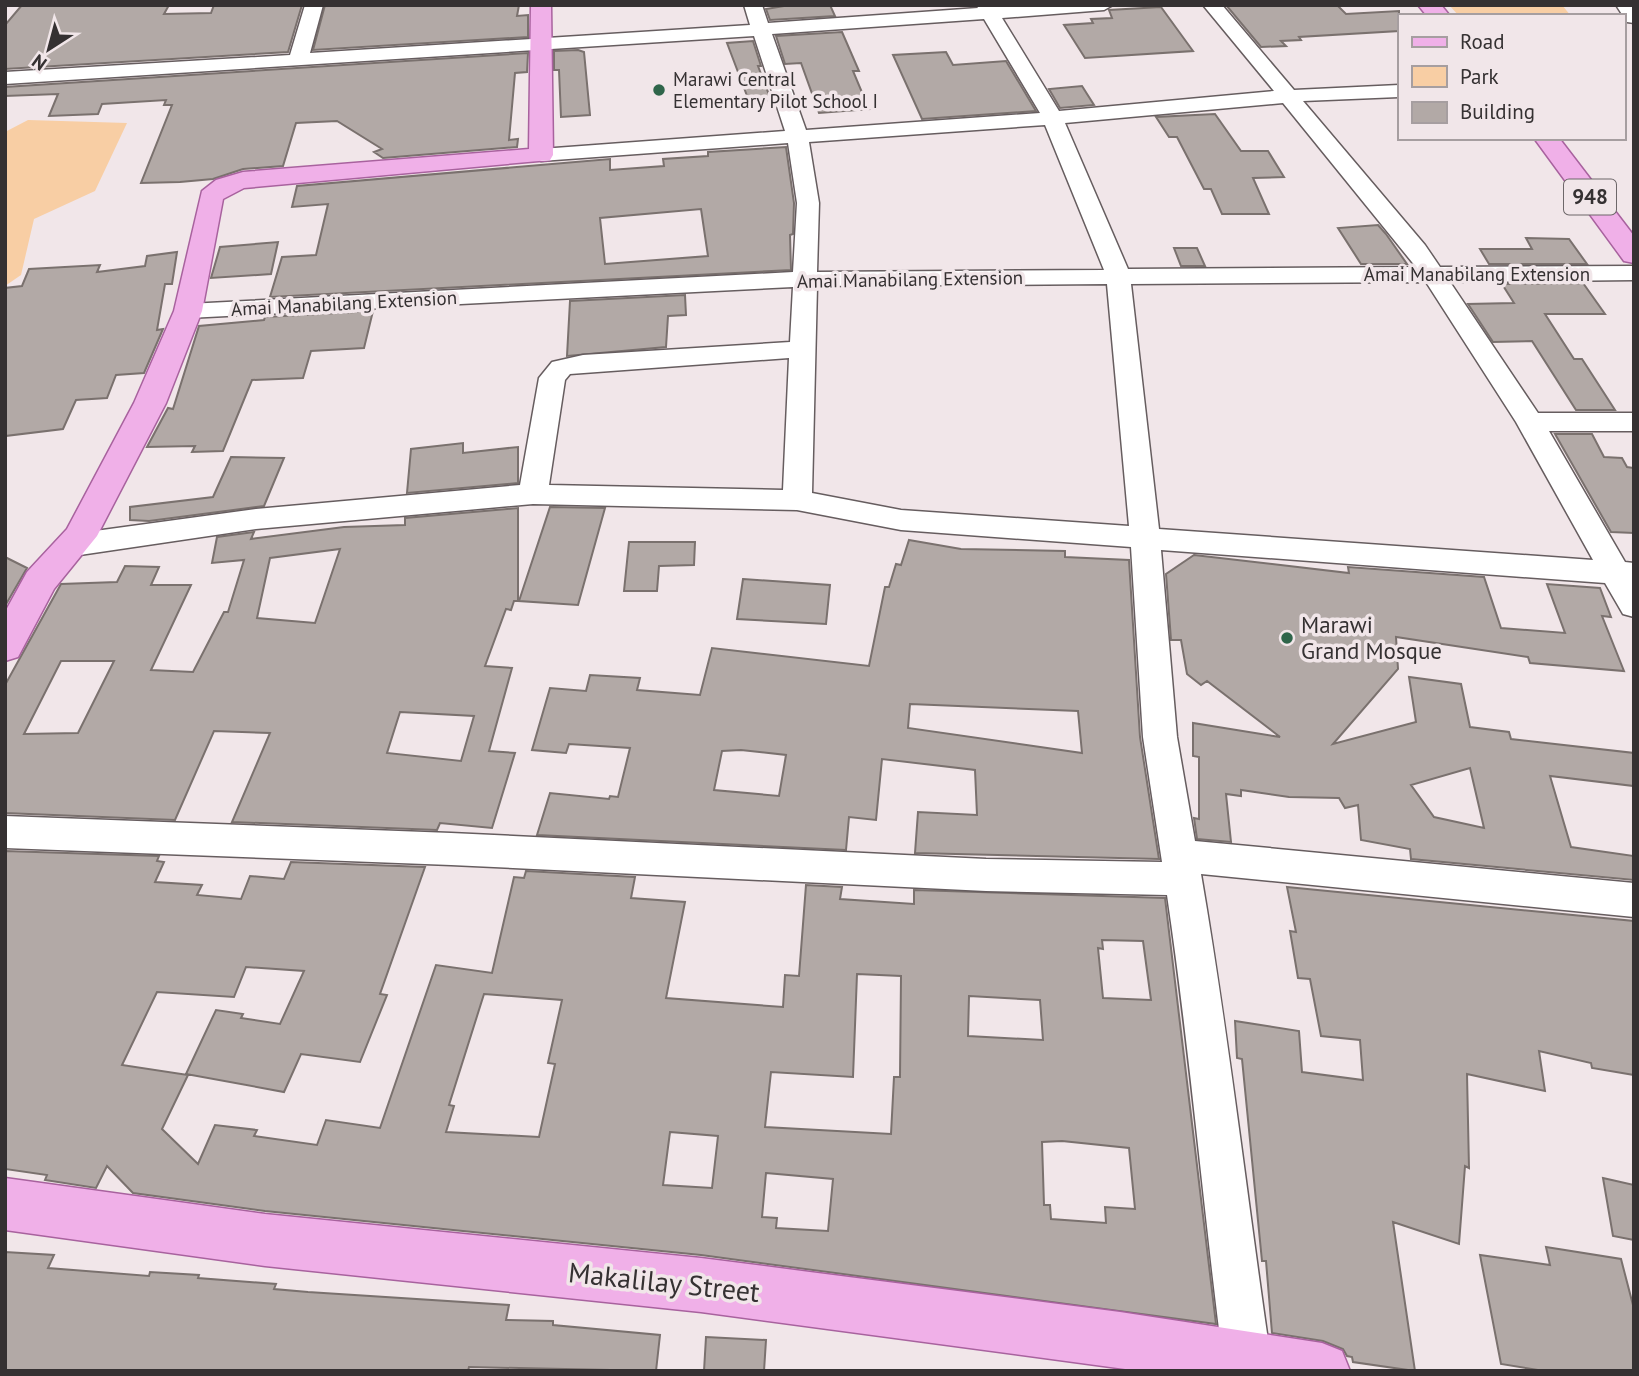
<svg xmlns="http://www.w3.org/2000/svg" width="1639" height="1376" font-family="'PT Sans',sans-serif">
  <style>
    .green { fill: #f8cea4 }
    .building { fill: #b2a9a6; stroke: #7a716e; stroke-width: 2; fill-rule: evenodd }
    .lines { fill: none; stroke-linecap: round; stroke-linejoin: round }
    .minor-casing { stroke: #665d5f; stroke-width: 3 }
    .major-casing { stroke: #a8629e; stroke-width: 3 }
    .minor { fill: #fff; fill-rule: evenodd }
    .major { fill: #f0b0e8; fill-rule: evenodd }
    .poi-dot { fill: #2f654a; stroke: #f1e6e9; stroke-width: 2.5 }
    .labels { text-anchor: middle; stroke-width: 7; stroke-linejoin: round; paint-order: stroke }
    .far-poi-label { font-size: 19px; fill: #353132; stroke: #f1e6e9; text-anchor: start }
    .far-street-label { font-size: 19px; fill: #353132; stroke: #f1e6e9 }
    .shield { fill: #f1e6e9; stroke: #6d6769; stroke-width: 2 }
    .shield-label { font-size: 21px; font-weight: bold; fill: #353132 }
    .poi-label { font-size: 23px; fill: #353132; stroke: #f1e6e9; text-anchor: start }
    .near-street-label { font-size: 28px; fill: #353132; stroke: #f1e6e9 }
  </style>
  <rect width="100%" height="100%" fill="#f1e6e9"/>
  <path class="green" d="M1449,5H1562L1571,16H1459Z
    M28,120L127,123L95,191L34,219L21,275L5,286V132Z"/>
  <path class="building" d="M22,5H169L164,14L211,13L214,5H302L288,52L5,69V25Z
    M325,5H519L517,16L528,15V37L313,50Z
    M790,5H830L835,16L770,20L766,9Z
    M1226,5H1337L1346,14L1399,11V31L1299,37L1301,40L1281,41L1286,46L1261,47Z
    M1161,7L1193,51L1085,58L1064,25L1093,23L1091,19L1112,18L1109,10Z
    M842,32L859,71H853L869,109L819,113L801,63L785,64L776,36Z
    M753,41L761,66H758L771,100L749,101L727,43Z
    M578,50L584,52L590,115L561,117L559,70H554V51Z
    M946,52L953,65L1006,61L1036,111L922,119L893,55Z
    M528,53L527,72L515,73L509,140L518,139L517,147L383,158L374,152L382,149L337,121L296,123L283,166L243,169L213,179L180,182L141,183L172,105H164L166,100L102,104L98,114L49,116L58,94L5,96V87Z
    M1082,86L1094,105L1060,108L1049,89Z
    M1215,114L1241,151H1268L1284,177L1253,178L1269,214H1222L1211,189H1204L1177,137H1169L1156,117Z
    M786,147L794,203L793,234L790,235L791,270L270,297L282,257L316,255L328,204L292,207L297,186L610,159V170L664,166L663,159L708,156V152ZM701,209L708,256L605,264L600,218Z
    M1378,225L1386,234L1407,264H1361L1338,228Z
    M1526,238L1569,239L1587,264H1489L1480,249H1532Z
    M278,242L271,274L211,278L220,247Z
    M1174,248H1197L1205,266H1181Z
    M177,252L172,284H165L157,330L163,329L144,373L116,375L107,398L76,400L63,429L5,436V288L22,286L29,269L100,265L97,272L145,266L147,256Z
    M1583,283L1605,314H1545L1574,359H1582L1615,410H1576L1532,341L1493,342L1468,304L1514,303L1502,284Z
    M685,295L686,315L668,316L666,347L567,356L570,301Z
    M373,311L364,348L311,351L303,378L252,380L223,451L192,452L195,446L147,447L168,408L173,409L199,326L264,320L265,317Z
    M1555,434H1592L1604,457L1622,458L1627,467L1634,468V533L1611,532Z
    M463,443V453L518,447V483L407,493L411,449Z
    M231,457L284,458L264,506L149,521L130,520V507L213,497Z
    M550,507L605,508L578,605L519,601Z
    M518,508V601H514L511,610L506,609L485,666L512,668L489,751L515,753L492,828L440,823L437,830L232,822L270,733L214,731L175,820L5,813V685L61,584L117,582L125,566L159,567L151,585H191L151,670L193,672L224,612H228L244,560L212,563L217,537L254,532L251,539L344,527L405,525V518ZM340,549L315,623L257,618L270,558ZM61,661H114L78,733L24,734ZM400,712L474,716L461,761L387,753Z
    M909,540L961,549L1065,551V557L1129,560L1140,737L1159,859L915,853L918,812L977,815L975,770L882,759L876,820L849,817L846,850L537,835L550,793L609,799L610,796L618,797L630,748L569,744L566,753L532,750L550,688L586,691L590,675L640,678L637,690L700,695L712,648L869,666L885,587H889L896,564L901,565ZM910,704L1078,711L1082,753L908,728ZM741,750L786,755L779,796L714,790L722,751Z
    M629,542H695L694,565L659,566L657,591H624Z
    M1194,555L1349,573L1348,567L1484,577L1501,628L1565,633L1547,584L1600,588L1611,617L1602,616L1624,671L1530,663L1528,657L1396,637L1398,669L1333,744L1416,722L1409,677L1461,684L1470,727L1509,732L1511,739L1634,753V786L1550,776L1571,847L1634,856V880L1411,859L1410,849L1361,840L1358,805L1345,808L1339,798L1289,797L1241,790V796L1226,794L1231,842L1197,839L1194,818L1199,819V757L1193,756V723L1280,737L1207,681L1201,685L1187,674L1181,640H1171L1166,574ZM1470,768L1484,828L1434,817L1411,785Z
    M5,557L27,568L5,606Z
    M743,579L830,585L826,624L737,619Z
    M5,851L159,856L157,861L164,862L155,882L202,885L197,895L241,899L250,876L284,879L291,862L425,867L380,994L387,995L360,1062L301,1054L284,1092L186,1074L216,1010L243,1014L241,1018L280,1024L304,971L246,967L234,997L157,992L122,1065L188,1075L162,1129L198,1164L215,1125L257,1130L254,1136L317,1145L326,1120L380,1128L436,965L492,973L514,877L524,878L526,871L635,877L631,898L685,902L666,998L783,1007L785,975L799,976L806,885L842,887L840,899L914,904V890L1165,898L1216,1324L701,1255L265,1211L133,1193L107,1166L96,1188L45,1180L47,1175L5,1169ZM1102,940L1143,941L1151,1000L1103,998L1098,948L1103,949ZM857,974L901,976L900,1077H894L891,1134L765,1127L771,1072L853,1077ZM484,994L562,1000L548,1063L555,1064L539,1137L446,1132L454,1106L449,1105ZM969,996L1040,1000L1043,1040L968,1036ZM670,1132L718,1136L712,1188L663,1185ZM1062,1141L1129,1148L1135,1209L1105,1207L1106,1223L1051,1219L1050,1205H1044L1042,1142ZM766,1173L833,1179L828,1231L776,1228L777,1218L762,1217Z
    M1287,887L1634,921V1075L1592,1068L1591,1063L1539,1051L1545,1091L1467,1074L1469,1168L1465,1166L1459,1244L1393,1222L1415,1371L1353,1362L1352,1357L1347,1356L1343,1349L1323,1341L1272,1333L1266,1261H1262L1242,1059L1237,1058L1235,1021L1299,1031L1302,1072L1363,1080L1360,1040L1321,1036L1310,979L1298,978L1290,931L1296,932Z
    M1603,1178L1634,1185V1240L1613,1236Z
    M1546,1247L1621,1259L1634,1309V1371H1544L1501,1364L1480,1255L1550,1265Z
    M5,1252L54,1255L48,1268L149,1276L150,1272L199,1275L198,1278L276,1284L274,1289L308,1292L509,1305L506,1320L553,1321V1325L660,1335L656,1371L469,1367L468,1371H5Z
    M706,1337L766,1340L764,1371H704Z"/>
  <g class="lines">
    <defs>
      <path id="minor" d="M305,5H323L310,53L750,25L744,5H762L768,23L978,8L976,5H1113L1104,10L1002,18L1059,111L1274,91L1203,5H1222L1294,90L1399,85V97L1303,101L1425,245L1440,267L1634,266V280L1450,282L1538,413H1634V431H1549L1625,562L1634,563V617L1623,614L1605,583L1161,550L1177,737L1195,841L1634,883V917L1201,874C1229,1036 1247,1199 1271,1361L1267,1371H1227L1223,1361C1203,1206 1190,1050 1167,895L986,891L451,865L5,848V816L451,833L986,859L1162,862L1143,737L1131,547L901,530L797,510L533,504L256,529L73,556L62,552L58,545L62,538L73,534L256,509L520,485L539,378L552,362L583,355L790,342L793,287L188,318L179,316L176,311L179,306L188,304L793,272L797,203L788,143L541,161L530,155L541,149L785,131L754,36L5,84V72L290,55ZM984,19L1040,113L806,130L772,34ZM1283,103L1416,267L1128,269L1065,123ZM1045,125L1104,270L817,272L819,203L809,142ZM1426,282L1516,422L1593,560L1159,529L1131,284ZM1107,284L1129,526L901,510L812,493L817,286ZM789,358L783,490L549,485L565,380L570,374Z
        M1616,5H1634V23L1627,22Z"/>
      <path id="major" d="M531,5H551L553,155L550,160L244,188L223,199L202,311L166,403L97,536L54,589L18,657L5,661V612L27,572L67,529L134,403L174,311L202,191L216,180L243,172L529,149Z
        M1418,5H1441L1450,16H1427Z
        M1534,138H1559L1634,236V263L1624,261Z
        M5,1178L265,1214L701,1258L1120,1312L1322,1343L1342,1351L1350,1371H1140L701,1312L265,1266L5,1230Z"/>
    </defs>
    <use href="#minor" class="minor-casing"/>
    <use href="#major" class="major-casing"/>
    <use href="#minor" class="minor"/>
    <use href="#major" class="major"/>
  </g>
  <g class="poi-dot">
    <circle cx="659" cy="90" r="7"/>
    <circle cx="1287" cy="638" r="7"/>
  </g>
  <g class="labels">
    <g class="far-poi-label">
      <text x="673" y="86">Marawi Central<tspan x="673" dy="22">Elementary Pilot School I</tspan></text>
    </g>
    <g class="far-street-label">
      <text x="1477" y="281">Amai Manabilang Extension</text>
      <text transform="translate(910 279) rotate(-1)" y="7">Amai Manabilang Extension</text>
      <text transform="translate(344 303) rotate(-3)" y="7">Amai Manabilang Extension</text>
    </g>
    <rect class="shield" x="1564" y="179.5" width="52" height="35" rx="5"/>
    <g class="shield-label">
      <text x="1590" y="204">948</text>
    </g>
    <g class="poi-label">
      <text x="1301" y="633">Marawi<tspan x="1301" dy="26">Grand Mosque</tspan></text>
    </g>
    <g class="near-street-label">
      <text transform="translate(664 1282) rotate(6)" y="10">Makalilay Street</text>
    </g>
  </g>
  <rect width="1639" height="1376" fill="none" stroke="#353132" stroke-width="14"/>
  <rect x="1398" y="14" width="228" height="126" fill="#f1e6e9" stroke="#a69ea0" stroke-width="2"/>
  <rect x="1412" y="37" width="35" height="10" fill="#f0b0e8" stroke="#a69ea0" stroke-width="2"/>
  <text x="1460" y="49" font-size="21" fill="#353132">Road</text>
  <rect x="1412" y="66" width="35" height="21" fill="#f8cea4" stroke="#a69ea0" stroke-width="2"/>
  <text x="1460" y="84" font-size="21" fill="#353132">Park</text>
  <rect x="1412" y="102" width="35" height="21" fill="#b2a9a6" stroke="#a69ea0" stroke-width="2"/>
  <text x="1460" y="119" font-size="21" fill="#353132">Building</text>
  <g transform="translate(49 49) rotate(216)" stroke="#f1e6e9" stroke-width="5" paint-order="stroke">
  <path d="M0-5L12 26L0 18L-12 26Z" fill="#353132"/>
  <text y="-10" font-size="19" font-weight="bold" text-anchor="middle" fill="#353132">N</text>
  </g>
</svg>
